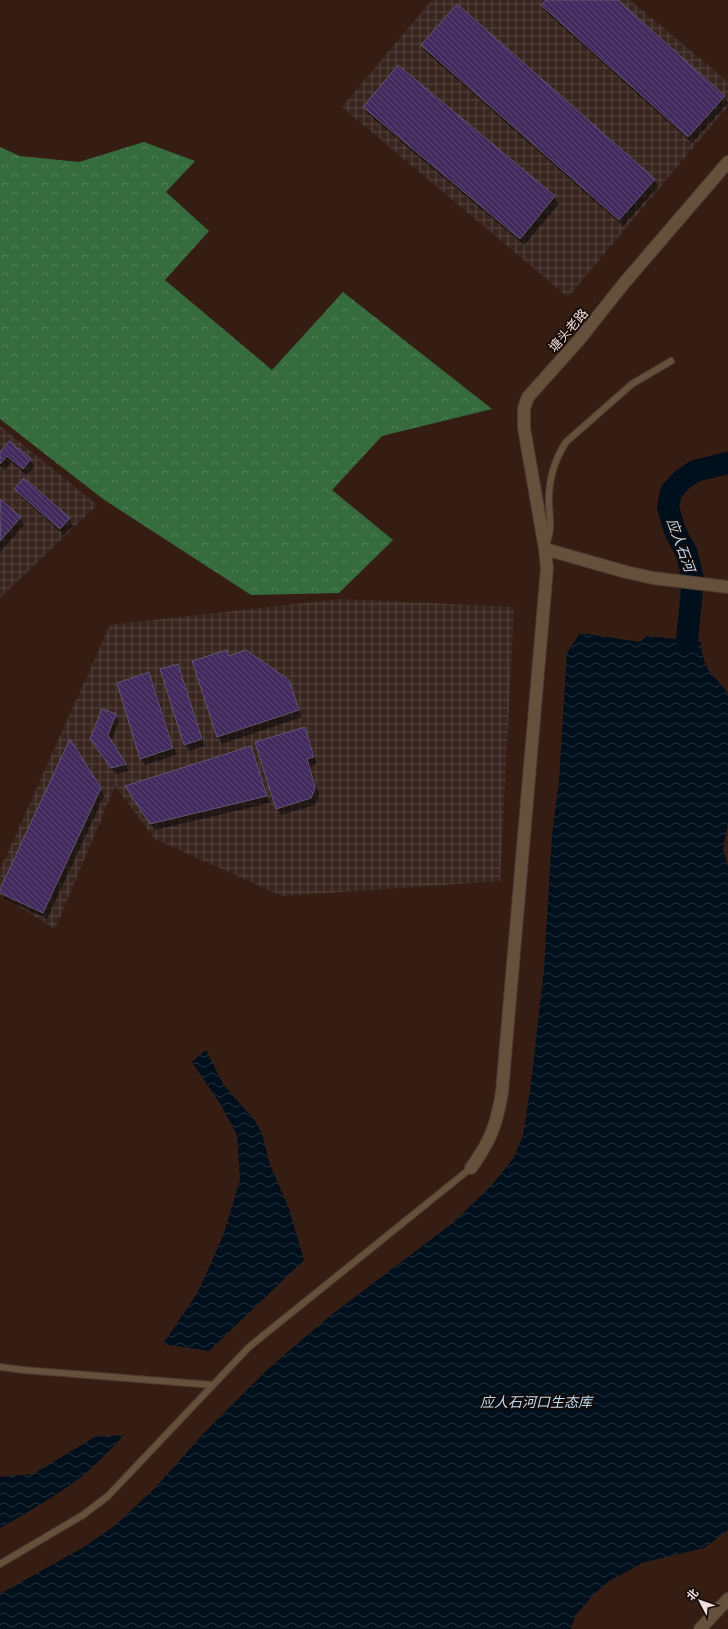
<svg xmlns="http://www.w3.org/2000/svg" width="728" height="1629" font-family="Ubuntu,'Noto Sans SC',sans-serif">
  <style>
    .industrial { fill: url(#industrial-grid) }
    .forest { fill: url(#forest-crowns) }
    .water { fill: url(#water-waves) }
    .shadow { fill: #0007 }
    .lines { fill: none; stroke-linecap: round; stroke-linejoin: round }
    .river { stroke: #000f1c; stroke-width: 22 }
    .building { fill: url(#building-back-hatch); stroke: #60566f }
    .lane-casing { stroke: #4f382f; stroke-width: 8 }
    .street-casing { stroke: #4f382f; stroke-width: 14 }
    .lane { stroke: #64503b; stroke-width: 6 }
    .street { stroke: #64503b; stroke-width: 12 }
    .labels { text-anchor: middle; stroke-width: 3.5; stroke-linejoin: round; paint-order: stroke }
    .street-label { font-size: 13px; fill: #f0ded8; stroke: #150a07 }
    .water-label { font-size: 14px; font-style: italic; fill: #bcdcf5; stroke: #150a07 }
  </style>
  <defs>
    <pattern id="industrial-grid" width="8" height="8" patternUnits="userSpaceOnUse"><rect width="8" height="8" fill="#392620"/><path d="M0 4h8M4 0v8" fill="none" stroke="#564540"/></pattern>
    <pattern id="forest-crowns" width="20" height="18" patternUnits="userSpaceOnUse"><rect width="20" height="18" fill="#366b3d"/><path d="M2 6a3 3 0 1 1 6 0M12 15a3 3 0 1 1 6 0" fill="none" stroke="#538058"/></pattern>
    <pattern id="water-waves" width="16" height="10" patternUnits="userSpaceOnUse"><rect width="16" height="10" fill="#000f1c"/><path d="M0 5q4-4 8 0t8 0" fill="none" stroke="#26323c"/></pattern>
    <pattern id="building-back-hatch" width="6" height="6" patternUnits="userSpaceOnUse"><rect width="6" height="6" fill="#42295e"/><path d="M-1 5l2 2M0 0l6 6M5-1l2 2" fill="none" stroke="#5e4874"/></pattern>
  </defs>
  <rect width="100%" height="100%" fill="#351d14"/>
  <path class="industrial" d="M432,0H630L728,82V106L568,297L342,107Z
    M0,426L97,505L0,598Z
    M340,599L514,607L500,881L282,896L155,839L115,786L55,929L0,895V870L110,625Z"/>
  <path class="forest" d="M144,142L195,161L166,192L209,231L165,280L272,370L343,292L492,409L382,436L332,490L393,540L339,593L251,595L103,499L0,419V147L20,156L79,162Z"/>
  <path class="water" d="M580,633L640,642L647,636L701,642C701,652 705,666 711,674C717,680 723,686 728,694V824L723,849L728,866V1530L704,1548L645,1562L609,1581L591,1597L575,1616L571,1629H0V1594L84,1547L116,1525L156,1487L202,1435L269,1368L330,1316L454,1222L491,1186L513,1159L523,1136L531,1083L544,969L552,835L559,781L567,653Z
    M206,1050L223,1084L256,1122L262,1134L270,1165L288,1206L304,1260L209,1351L163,1344L198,1292L223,1236L240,1180L237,1135L221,1105L192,1062Z
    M124,1435C110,1450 97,1464 81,1477C56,1496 28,1512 0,1528V1477L33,1474L95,1437Z"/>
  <path class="shadow" d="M547,0H617L724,96L728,103L692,143L546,12L542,5Z
    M457,5L654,180L658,187L623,226L426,52L422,45Z
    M398,67L555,197L559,204L524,245L368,114L364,108Z
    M9,442L30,460L34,467L27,475L11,462L5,470L0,466V453Z
    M16,489L69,519L73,526L64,535L20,496Z
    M0,500L20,518L24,525L0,552Z
    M226,651L229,657L288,680L292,688L302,717L222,744L218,737L193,662Z
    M177,665L181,672L205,746L189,751L185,744Z
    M149,674L153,681L176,755L145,765L141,758Z
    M115,715L119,722L111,742L129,771L116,774L96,746Z
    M304,728L308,735L317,764L310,766L319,794L318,799L315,805L281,815L277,808Z
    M250,748L254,754L270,803L155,830L130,793Z
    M100,788L104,796L47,919L4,899L0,892Z"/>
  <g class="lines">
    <path class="river" d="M687,641L693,579L687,554L675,531L668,507L671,492L682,480L695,471L728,463"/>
  </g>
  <path class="building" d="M546,0H618L725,96L688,137L541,5Z
    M457,4L655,179L619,220L421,45Z
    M398,65L555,196L520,239L363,107Z
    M9,441L31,459L23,469L7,456L0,464V452Z
    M24,478L70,518L60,529L14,489Z
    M0,499L21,517L0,541L1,515Z
    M227,650L228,656L246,650L289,680L299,710L217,737L192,661Z
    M178,664L202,739L184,745L160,669Z
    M149,672L173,748L140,759L117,683Z
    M102,709L116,714L108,735L126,764L111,768L90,739Z
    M305,727L314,757L307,759L315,786L314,791L311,798L276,809L255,742Z
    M70,739L101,788L43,913L0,893V889Z
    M251,746L267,796L150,824L125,786Z"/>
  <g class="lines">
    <defs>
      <path id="lane" d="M546,545C552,531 550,520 549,505C548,482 553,462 566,442L632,384L671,361
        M0,1367L24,1370L213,1385
        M0,1564L83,1515L108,1496L249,1347L471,1168"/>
      <path id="street" d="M545,549L626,572L653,578L728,587
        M471,1168C490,1142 497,1124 502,1092L547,568L545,549L524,428V408L528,397L579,340L625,282L728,162
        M700,1629L728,1599"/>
    </defs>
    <use href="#lane" class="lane-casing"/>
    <use href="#street" class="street-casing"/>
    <use href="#lane" class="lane"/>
    <use href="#street" class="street"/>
  </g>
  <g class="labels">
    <g class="street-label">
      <text transform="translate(568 330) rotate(-49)" y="5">塘头老路</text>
    </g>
    <g class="water-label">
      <text transform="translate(681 545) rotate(70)" y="5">应人石河</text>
      <text x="536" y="1407">应人石河口生态库</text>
    </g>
  </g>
  <g transform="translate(700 1601) rotate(311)" stroke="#150a07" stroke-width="3" paint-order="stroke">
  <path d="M0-3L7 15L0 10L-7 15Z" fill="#f0ded8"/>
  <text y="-6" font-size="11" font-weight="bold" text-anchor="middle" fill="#f0ded8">北</text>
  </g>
</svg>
